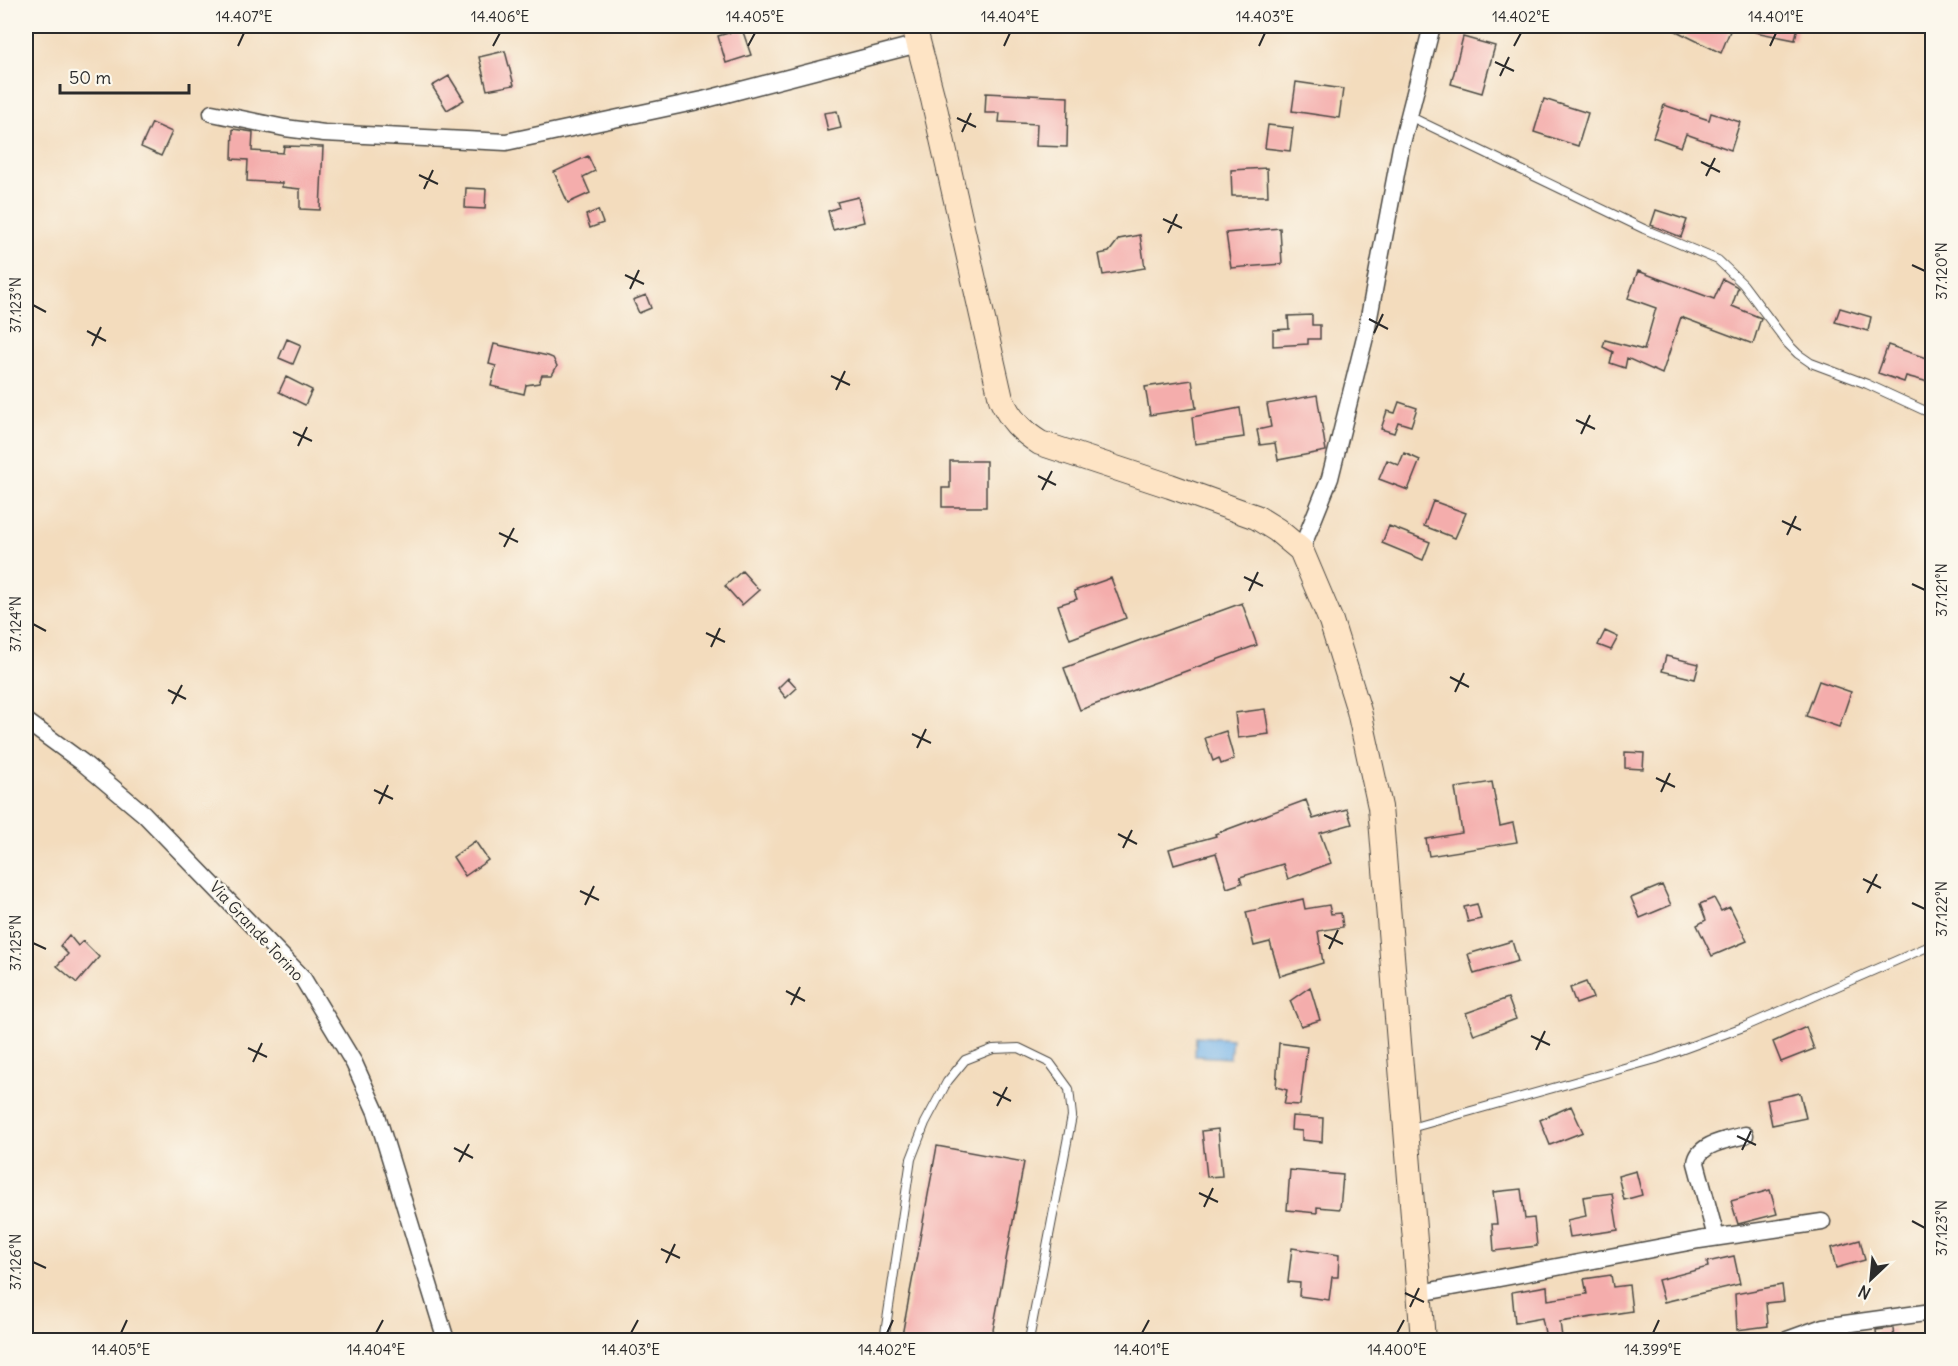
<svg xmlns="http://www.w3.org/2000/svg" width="1958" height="1366" font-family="Delius,sans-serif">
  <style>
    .water { fill: #75b3e8; stroke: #506f8a; stroke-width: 1.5 }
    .building { fill: #f4adac }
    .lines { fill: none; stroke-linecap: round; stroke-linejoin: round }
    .lane-casing { stroke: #494641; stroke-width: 10 }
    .street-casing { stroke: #494641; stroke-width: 19 }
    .secondary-casing { stroke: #494641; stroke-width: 26 }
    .lane { stroke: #fff; stroke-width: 8 }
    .street { stroke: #fff; stroke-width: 16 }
    .secondary { stroke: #fee4c5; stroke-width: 24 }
    .ticks { fill: none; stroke: #2b2b2b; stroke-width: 2 }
    .labels { text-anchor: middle; stroke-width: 5; stroke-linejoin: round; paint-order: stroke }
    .street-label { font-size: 16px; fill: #2b2b2b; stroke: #fbf7ec }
    .neatline { fill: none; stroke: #2b2b2b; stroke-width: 2 }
    .ticks-label { font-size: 15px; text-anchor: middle; fill: #2b2b2b }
  </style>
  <rect width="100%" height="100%" fill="#fbf7ec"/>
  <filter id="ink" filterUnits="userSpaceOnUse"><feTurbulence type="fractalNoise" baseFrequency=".0167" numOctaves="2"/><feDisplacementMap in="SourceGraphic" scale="12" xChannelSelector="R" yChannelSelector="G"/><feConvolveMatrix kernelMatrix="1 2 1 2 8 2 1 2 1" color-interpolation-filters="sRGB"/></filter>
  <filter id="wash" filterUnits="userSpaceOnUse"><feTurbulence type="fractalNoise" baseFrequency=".008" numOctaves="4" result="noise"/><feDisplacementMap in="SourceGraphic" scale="24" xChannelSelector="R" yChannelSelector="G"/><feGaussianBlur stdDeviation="1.35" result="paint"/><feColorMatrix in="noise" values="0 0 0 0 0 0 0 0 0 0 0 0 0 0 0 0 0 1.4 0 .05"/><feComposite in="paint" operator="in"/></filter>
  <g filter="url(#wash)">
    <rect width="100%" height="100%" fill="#f3dcbd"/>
    <path class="water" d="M1196,1036L1232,1039L1230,1058L1195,1056Z"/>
    <g id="blocks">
      <path class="building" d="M1666,26H1718L1730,31L1721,53Z
        M1756,26H1798L1795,40L1755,32Z
        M742,29L751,55L726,63L718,36Z
        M1463,37L1495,46L1482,93L1451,84Z
        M505,51L514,85L487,90L479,57Z
        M449,76L464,100L447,110L432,86Z
        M1296,82L1343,89L1339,118L1292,111Z
        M986,93L1068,97L1067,147L1036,146L1037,124L999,122L1000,113H985Z
        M1544,99L1588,113L1578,146L1534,132Z
        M1664,105L1709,120L1711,113L1740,122L1731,150L1686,134L1681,147L1653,137Z
        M837,111L841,128L828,131L824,113Z
        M152,123L172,132L161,156L141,147Z
        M1268,125L1293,128L1290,151L1265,148Z
        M233,129L253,132L252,151L283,153L284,146L323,147L320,210L300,209V189L282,187V183L247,181L248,160L232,159Z
        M588,156L595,171L583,177L590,193L568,203L554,172Z
        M1267,168L1268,196H1232L1231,170Z
        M466,188L486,189L485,209L465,208Z
        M858,197L864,222L833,230L828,211L839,207L837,202Z
        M598,210L603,223L590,228L586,215Z
        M1656,210L1687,220L1681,237L1651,225Z
        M1280,228L1282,264L1231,268L1226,233Z
        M1140,235L1145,268L1103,275L1099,254L1109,252L1119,239Z
        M1638,271L1714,299L1723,279L1736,286L1738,288L1732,306L1761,318L1753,344L1681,317L1662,374L1627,358L1625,368L1610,363L1613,352L1603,347L1605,340L1644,350L1656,308L1628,298Z
        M646,295L651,308L639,313L633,300Z
        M1840,308L1871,317L1868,331L1835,322Z
        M1312,315V325H1320V339H1308V344L1273,346V330L1289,329L1288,316Z
        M287,339L301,345L293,364L279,358Z
        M494,344L548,356L553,358L557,366L552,375H542L539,383L526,385L524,394L491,386L496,366L489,364Z
        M1888,345L1932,360V383L1906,376L1904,382L1878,373Z
        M286,377L312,390L305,405L279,392Z
        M1192,380L1196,408L1150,415L1145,387Z
        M1317,395L1326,451L1278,460L1275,443L1260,445L1257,430L1271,427L1267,404Z
        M1399,402L1417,408L1411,426L1398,422L1394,433L1381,429L1387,411L1395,413Z
        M1240,408L1244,437L1195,444L1192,417Z
        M1404,453L1420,460L1408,490L1379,479L1387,460L1399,465Z
        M950,461H986V507H942V488H950Z
        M1433,501L1466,513L1455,538L1424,526Z
        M1389,526L1430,542L1423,560L1382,543Z
        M742,571L759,590L742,605L725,586Z
        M1111,578L1126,618L1070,639L1058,605L1077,599L1074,591Z
        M1242,603L1257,645L1080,710L1064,668Z
        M1605,631L1618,637L1611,650L1598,645Z
        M1666,656L1699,664L1695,679L1662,671Z
        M788,678L797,688L786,698L778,688Z
        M1819,681L1851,692L1839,727L1806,716Z
        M1265,709L1269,734L1238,738L1235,713Z
        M1226,731L1234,759L1221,764L1219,758L1213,761L1205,738Z
        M1625,752L1644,753L1643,769L1625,768Z
        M1492,782L1500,826L1513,823L1517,842L1429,856L1426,839L1462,833L1455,788Z
        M1306,800L1313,819L1347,809L1352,824L1320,833L1331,863L1288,879L1283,864L1240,877L1242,883L1227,888L1216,853L1174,865L1169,849L1216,836L1215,834Z
        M475,841L488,860L465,876L453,857Z
        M1662,885L1671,905L1640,918L1631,898Z
        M1714,898L1721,911L1730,907L1747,941L1712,956L1697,925L1706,920L1700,904Z
        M1303,899L1305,909L1329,905L1331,914L1341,913L1343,927L1318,931L1323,963L1280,976L1270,942L1254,946L1246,912Z
        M1477,904L1481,919L1468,922L1464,907Z
        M69,935L78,946L83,941L99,957L77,983L57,966L68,954L60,946Z
        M1512,941L1518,961L1474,974L1468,954Z
        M1586,982L1593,998L1576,1004L1570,988Z
        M1310,987L1320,1020L1301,1026L1290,1001Z
        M1508,998L1516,1019L1474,1035L1466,1013Z
        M1806,1027L1814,1049L1781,1062L1773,1042Z
        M1279,1043L1307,1047L1300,1105L1284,1104L1287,1090L1276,1087Z
        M1800,1093L1806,1118L1772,1125L1767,1100Z
        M1571,1106L1583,1132L1550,1145L1540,1120Z
        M1292,1116L1323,1118L1322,1142L1302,1140V1131L1291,1130Z
        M1218,1129L1222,1176L1207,1177L1202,1131Z
        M937,1146L1024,1162L991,1341H901Z
        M1290,1170L1343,1175L1340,1209L1317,1207V1213L1287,1210Z
        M1636,1171L1642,1195L1624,1200L1618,1176Z
        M1521,1189L1525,1219L1534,1218L1537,1246L1494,1251L1492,1224H1497L1493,1192Z
        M1770,1190L1777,1214L1738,1224L1731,1201Z
        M1612,1193L1618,1230L1570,1237L1567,1220L1586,1216L1583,1197Z
        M1860,1240L1865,1260L1836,1268L1831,1248Z
        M1292,1248L1339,1255L1338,1277H1332L1329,1300L1299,1296L1300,1283L1288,1282Z
        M1734,1256L1740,1284L1664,1302L1658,1280L1708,1267L1707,1262Z
        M1611,1275L1613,1287L1629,1285L1632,1311L1560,1322L1562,1337L1546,1338L1542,1318L1515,1323L1512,1292L1547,1286L1548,1300L1587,1294L1584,1279Z
        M1782,1285L1784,1301L1766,1303L1768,1326L1737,1330L1735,1294Z
        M1893,1328L1894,1341H1877L1876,1330Z"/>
    </g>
  </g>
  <g filter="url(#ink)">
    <use href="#blocks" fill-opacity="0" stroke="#494641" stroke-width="1.5"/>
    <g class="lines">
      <defs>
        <path id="lane" d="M1409,116L1644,229L1718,260L1743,284L1788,344L1798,354L1811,363L1867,384L1932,414
          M1407,1129L1656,1059L1746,1026L1932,945
          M884,1340L911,1159L925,1123L947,1082L965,1060L993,1049L1019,1048L1050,1063L1069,1089L1072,1116L1029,1340"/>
        <path id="street" d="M212,113L285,128L324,133L506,142L703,100L918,44
          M1301,550L1330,478L1366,333L1401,147L1432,26
          M26,721L82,762L144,814L302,977L354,1063L376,1112L446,1340
          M1716,1237L1696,1163C1698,1143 1729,1140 1745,1135
          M1420,1293L1699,1240L1822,1222
          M1787,1340L1823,1327L1932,1312"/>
        <path id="secondary" d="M914,26L933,99L1001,399C1010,419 1021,431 1040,443L1170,486L1256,517L1277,530L1301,550L1331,621L1359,711L1380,807L1423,1340"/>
      </defs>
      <use href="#lane" class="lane-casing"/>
      <use href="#street" class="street-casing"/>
      <use href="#secondary" class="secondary-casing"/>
      <use href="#lane" class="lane"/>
      <use href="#street" class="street"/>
      <use href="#secondary" class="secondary"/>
    </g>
  </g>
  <path class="ticks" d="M238,46L244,33M493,46L500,33M748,46L755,33M1004,46L1010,33M1259,46L1265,33M1514,46L1521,33M1770,46L1776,33M1495,62L1514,71M1500,76L1509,57M957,118L976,127M962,132L971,113M1701,162L1720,172M419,175L438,184M1706,176L1715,158M424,189L433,170M1163,219L1182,228M1168,233L1177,214M1912,265L1925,271M625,275L644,284M630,289L639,270M33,305L46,312M1369,319L1388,329M87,331L106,341M1374,333L1383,314M92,346L101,327M831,376L850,385M836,390L845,371M1576,420L1595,429M293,432L312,441M1581,434L1590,415M298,446L307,427M1038,476L1056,485M1042,490L1052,471M1782,521L1801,530M499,533L518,542M1787,535L1796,516M504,547L514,528M1244,577L1263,586M1912,584L1925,590M1249,591L1258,572M33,624L46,631M706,633L725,642M711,647L720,628M1450,677L1469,687M168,690L186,699M1455,692L1464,673M172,704L182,685M912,734L931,743M917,748L926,729M1656,778L1675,787M374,790L393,799M1661,792L1670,773M379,804L388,785M1118,834L1137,844M1123,848L1132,830M1863,879L1881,888M580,891L599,900M1867,893L1877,874M1912,903L1925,909M585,905L594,886M1324,935L1343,944M33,943L46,949M1329,949L1338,930M786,991L805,1001M791,1005L800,987M1531,1036L1550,1045M248,1048L267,1057M1536,1050L1545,1031M253,1062L262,1043M993,1092L1011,1101M997,1106L1007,1087M1737,1136L1756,1145M454,1148L473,1158M1742,1150L1751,1131M459,1162L469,1144M1199,1193L1218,1202M1204,1207L1213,1188M1912,1221L1925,1228M661,1249L680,1258M33,1262L46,1268M666,1263L675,1244M1405,1293L1424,1302M1410,1307L1419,1288M121,1333L127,1320M376,1333L383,1320M631,1333L638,1320M887,1333L893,1320M1142,1333L1149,1320M1397,1333L1404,1320M1653,1333L1659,1320"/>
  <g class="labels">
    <g class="street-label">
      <text transform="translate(257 931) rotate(47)" y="6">Via Grande Torino</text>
    </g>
  </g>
  <rect width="1958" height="1366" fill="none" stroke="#fbf7ec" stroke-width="66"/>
  <g transform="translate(1871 1279) rotate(206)" stroke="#fbf7ec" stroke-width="4.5" paint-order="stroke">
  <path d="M0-4.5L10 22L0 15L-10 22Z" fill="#2b2b2b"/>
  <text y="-9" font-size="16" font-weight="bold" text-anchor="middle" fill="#2b2b2b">N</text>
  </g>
  <path d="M60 84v9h129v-9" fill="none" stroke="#2b2b2b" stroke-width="3"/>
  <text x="69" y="84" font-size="18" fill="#2b2b2b" stroke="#fbf7ec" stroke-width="4.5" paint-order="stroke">50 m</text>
  <rect x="33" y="33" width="1892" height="1300" class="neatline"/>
  <g class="ticks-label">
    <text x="244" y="22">14.407°E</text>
    <text x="500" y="22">14.406°E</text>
    <text x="755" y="22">14.405°E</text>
    <text x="1010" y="22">14.404°E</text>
    <text x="1265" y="22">14.403°E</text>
    <text x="1521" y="22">14.402°E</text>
    <text x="1776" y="22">14.401°E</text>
    <text transform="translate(1942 271) rotate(-90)" y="5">37.120°N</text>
    <text transform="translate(16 305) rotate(-90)" y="5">37.123°N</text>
    <text transform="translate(1942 590) rotate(-90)" y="5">37.121°N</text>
    <text transform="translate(16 624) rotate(-90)" y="5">37.124°N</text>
    <text transform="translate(1942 909) rotate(-90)" y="5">37.122°N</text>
    <text transform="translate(16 943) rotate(-90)" y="5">37.125°N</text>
    <text transform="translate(1942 1228) rotate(-90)" y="5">37.123°N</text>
    <text transform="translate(16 1262) rotate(-90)" y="5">37.126°N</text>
    <text x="121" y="1355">14.405°E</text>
    <text x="376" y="1355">14.404°E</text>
    <text x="631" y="1355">14.403°E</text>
    <text x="887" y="1355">14.402°E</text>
    <text x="1142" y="1355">14.401°E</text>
    <text x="1397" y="1355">14.400°E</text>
    <text x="1653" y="1355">14.399°E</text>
  </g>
</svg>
